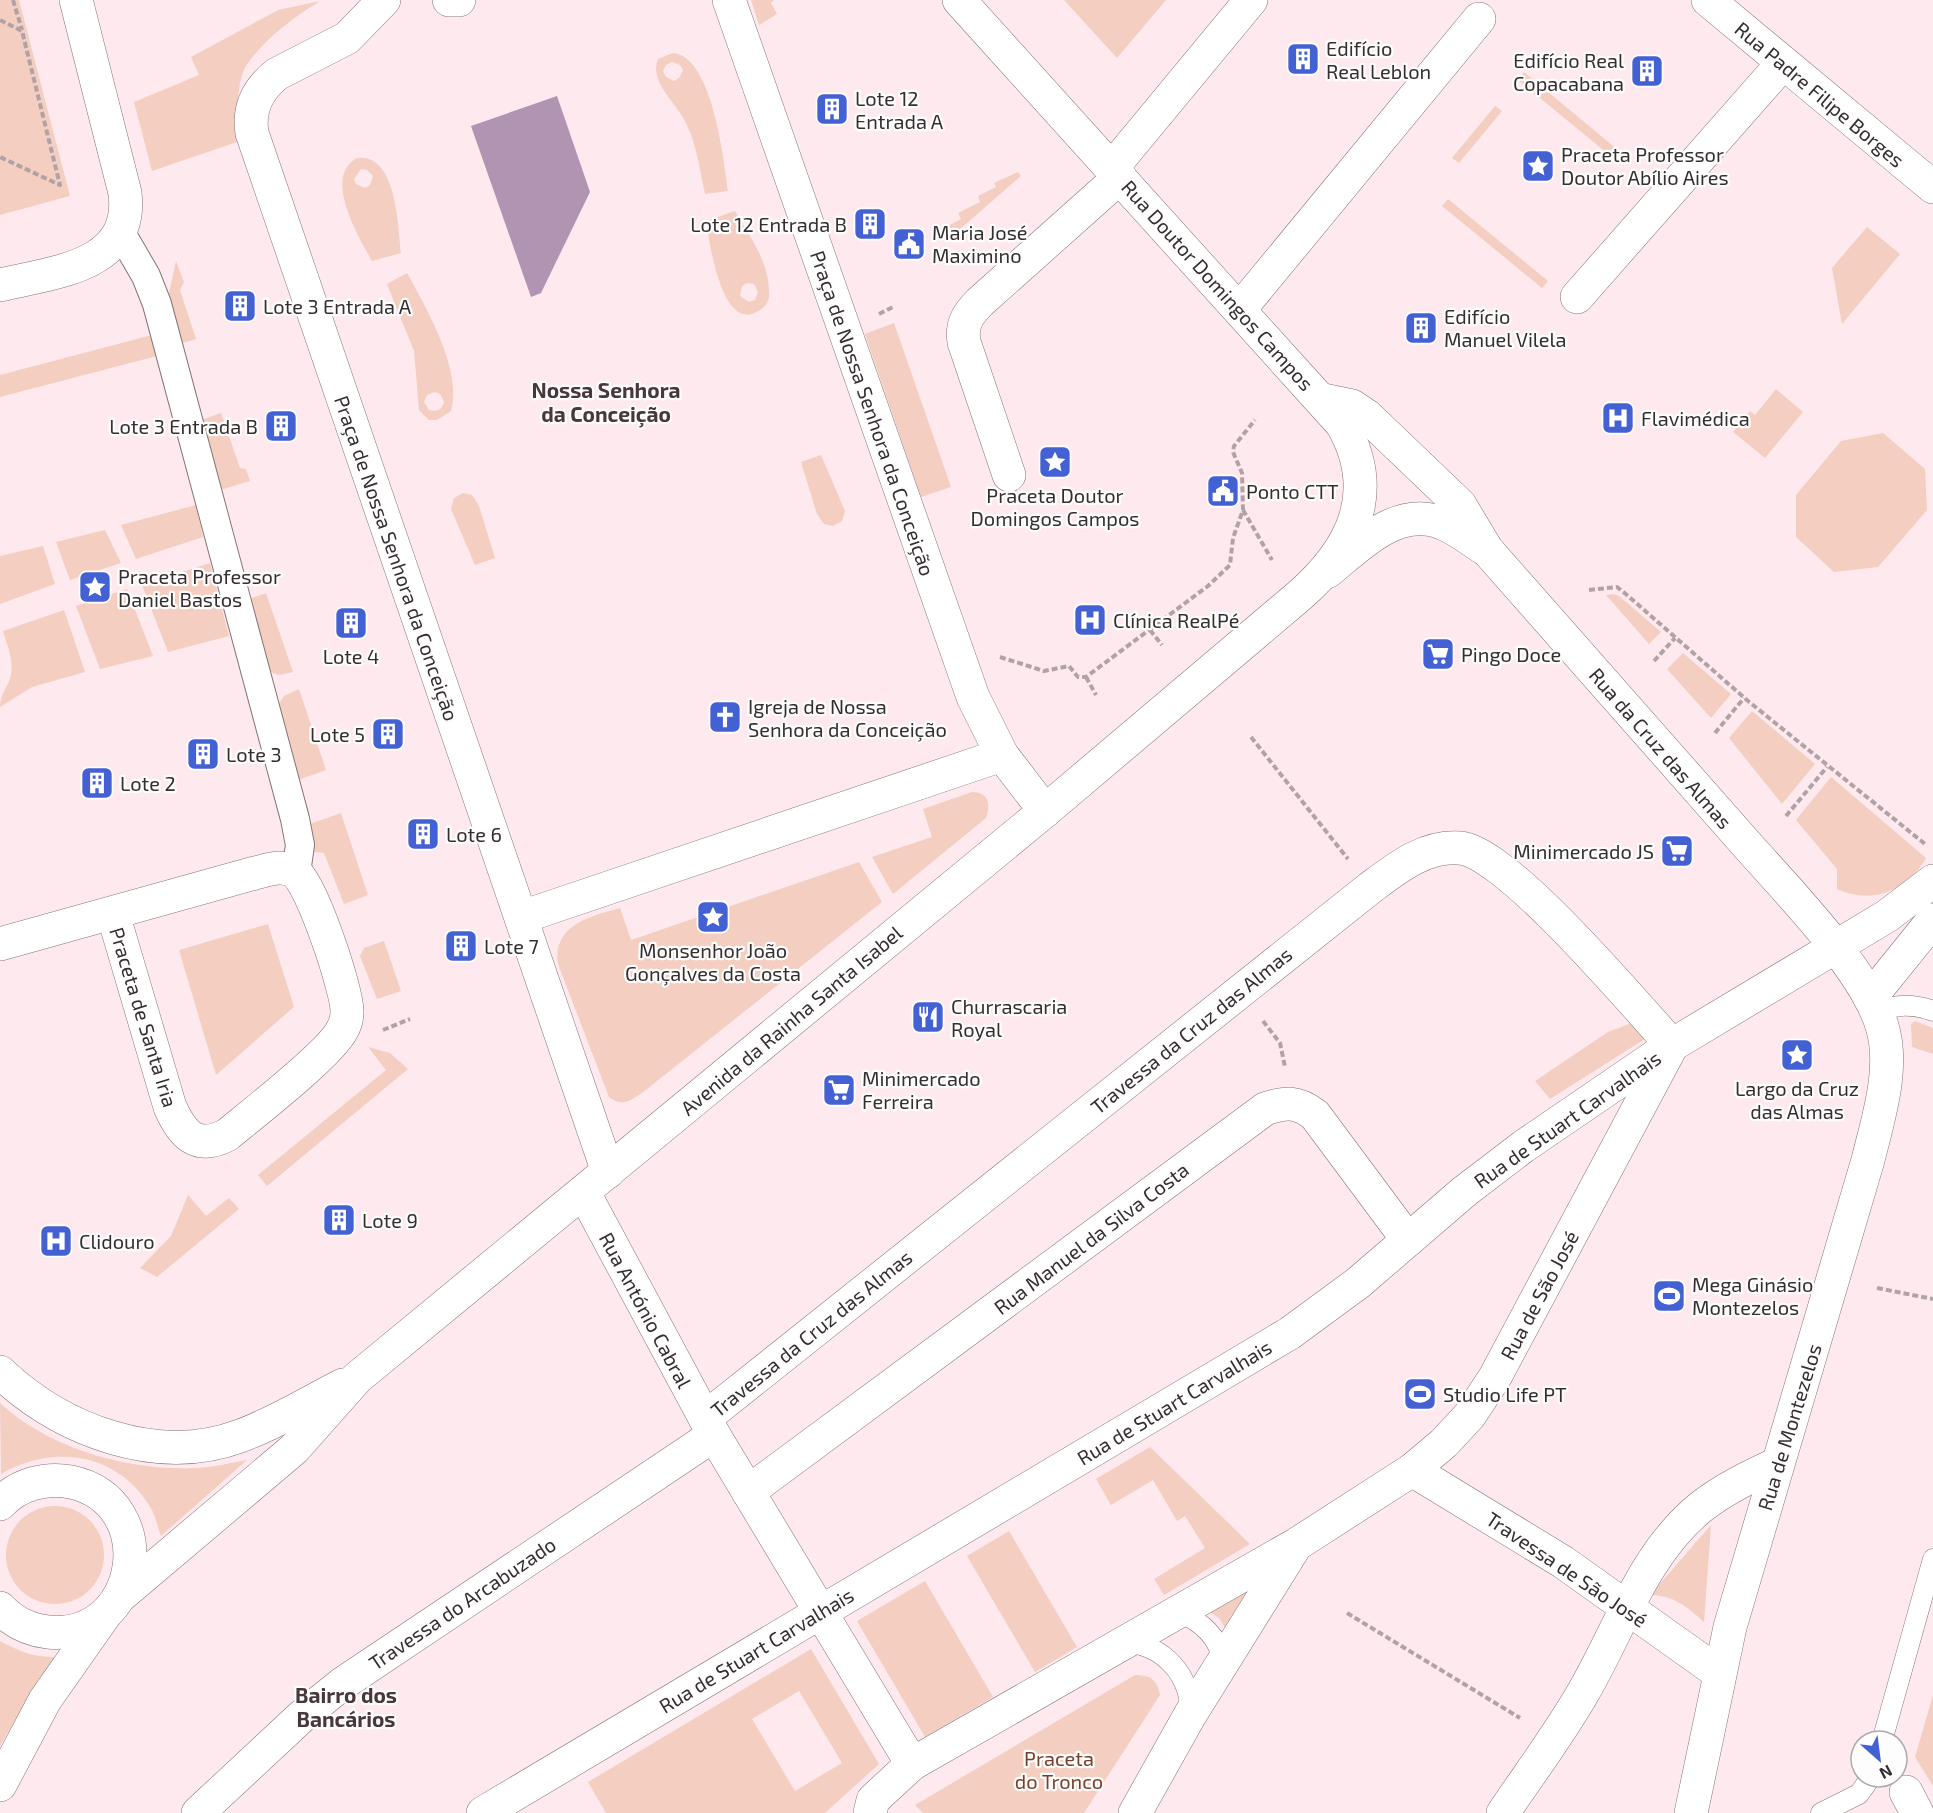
<svg xmlns="http://www.w3.org/2000/svg" width="1933" height="1813" viewBox="0 0 1933 1813" font-family="'Exo 2',sans-serif">
<style>
.green{fill:#f3cec1;fill-rule:evenodd}
.water{fill:#b194b2}
.lines{fill:none;stroke-linecap:round;stroke-linejoin:round}
.service-casing{stroke:#857377;stroke-width:21}
.pedestrian-casing{stroke:#857377;stroke-width:30}
.minor-casing{stroke:#857377;stroke-width:34}
.tertiary-casing{stroke:#857377;stroke-width:34}
.secondary-casing{stroke:#857377;stroke-width:34}
.path{stroke:#b1a2a5;stroke-width:4;stroke-dasharray:6 3;stroke-linecap:butt}
.service{stroke:#fff;stroke-width:20}
.pedestrian{stroke:#fff;stroke-width:28}
.minor{stroke:#fff;stroke-width:33}
.tertiary{stroke:#fff;stroke-width:33}
.secondary{stroke:#fff;stroke-width:33}
.labels{text-anchor:middle;dominant-baseline:central;stroke-width:4.5;stroke-linejoin:round;paint-order:stroke}
.poi-label{font-size:20px;fill:#352e2f;stroke:#fdfdfd;text-anchor:start}
.street-label{font-size:20px;fill:#352e2f;stroke:#fdfdfd}
.park-label{font-size:20px;fill:#78402b;stroke:#fdfdfd}
.neighbourhood-label{font-size:21px;font-weight:bold;fill:#48383c;stroke:#fdfdfd}
</style>
<rect width="100%" height="100%" fill="#feeaee"/>
<g class="green">
<path d="M0,0H19L70,196L0,215Z"/>
<path d="M751,0H774L771,3L777,14L759,25Z"/>
<path d="M1064,0H1166L1117,58Z"/>
<path d="M320,1C293,18 264,39 246,66C236,82 236,123 240,141L152,171L134,102L199,75L191,57L278,10Z"/>
<path d="M673,53C712,56 724,159 728,191L705,194C700,171 697,147 687,125C679,105 648,82 658,59ZM672,62L680,65L683,70L679,78L674,81L666,77L663,71L666,65Z"/>
<path d="M1524,72L1624,155L1618,162L1518,80Z"/>
<path d="M1495,106L1502,111L1459,163L1452,158Z"/>
<path d="M357,158C397,153 398,227 401,253L372,261C359,237 322,177 357,158ZM361,169L367,170L373,176L370,185L365,188L356,184L354,179Z"/>
<path d="M1018,172L1021,176L951,237L946,227L961,219L958,213L980,202L978,196L996,187L994,183Z"/>
<path d="M1448,199L1548,281L1542,288L1442,206Z"/>
<path d="M735,211C749,235 769,262 769,291C770,299 767,306 760,310C722,337 709,240 706,221ZM747,283L754,284L758,292L755,300L749,302L740,296L742,286Z"/>
<path d="M1867,227L1900,254L1842,324L1832,268Z"/>
<path d="M176,261L184,282L180,290L196,339L179,344L167,302Z"/>
<path d="M407,273C426,308 463,370 451,411L437,420H429L419,410L414,351L387,284ZM435,392L440,394L444,402C442,410 437,412 429,410L424,402L427,395Z"/>
<path d="M894,323L951,487L921,497L865,334Z"/>
<path d="M152,335L157,356L0,397V375Z"/>
<path d="M1776,389L1803,412L1765,458L1733,432L1750,411L1755,415Z"/>
<path d="M221,413L240,468L246,469L250,481L217,491L198,421Z"/>
<path d="M1883,433L1925,469L1927,510L1878,567L1834,572L1796,537V495L1841,441Z"/>
<path d="M821,455L845,511L842,521L833,526L824,524L817,514L801,462Z"/>
<path d="M463,493L472,495L479,506L495,558L475,565L451,509L454,498Z"/>
<path d="M196,505L203,537L136,559L121,525Z"/>
<path d="M105,530L121,563L70,580L56,542Z"/>
<path d="M43,546L55,584L0,604V556Z"/>
<path d="M210,563L229,636L168,652L142,585Z"/>
<path d="M127,589L153,656L100,669L76,606Z"/>
<path d="M266,593L293,672L279,675L270,672L246,600Z"/>
<path d="M1613,594L1619,596L1661,632L1649,644L1606,595Z"/>
<path d="M64,610L85,672L32,687L0,707C0,693 8,688 11,675C14,661 7,644 3,631Z"/>
<path d="M1683,653L1731,694L1711,718L1667,669Z"/>
<path d="M299,689L326,770L298,780L278,705L284,696Z"/>
<path d="M1752,711L1815,764L1782,804L1729,738Z"/>
<path d="M1831,777L1926,858C1907,891 1872,905 1837,889V869L1796,820Z"/>
<path d="M972,792C989,792 991,805 986,818L893,894L872,857L932,837L923,809Z"/>
<path d="M341,813L368,895L344,904L324,853L314,852L307,825Z"/>
<path d="M859,862L882,902L642,1093C630,1101 622,1107 609,1097L558,964C552,925 591,916 620,908L631,940Z"/>
<path d="M268,924L294,1007L216,1075L179,950Z"/>
<path d="M384,941L401,991L377,999L360,956L364,948Z"/>
<path d="M1915,1021L1933,1028V1054L1912,1047L1911,1024Z"/>
<path d="M1629,1024L1636,1025L1648,1037L1550,1099L1535,1081L1608,1032Z"/>
<path d="M368,1047L390,1053L408,1069L267,1186L258,1175L386,1070Z"/>
<path d="M188,1195L206,1216L229,1198L239,1209L157,1277L140,1268L171,1236Z"/>
<path d="M0,1403C48,1448 128,1471 193,1468C211,1468 230,1463 247,1460L161,1536C158,1528 156,1518 152,1510C120,1453 54,1443 1,1474Z"/>
<path d="M1150,1447L1250,1544L1164,1595L1154,1579L1205,1548L1185,1516L1177,1521L1153,1480L1111,1505L1096,1479Z"/>
<circle cx="55" cy="1555" r="49"/>
<path d="M1711,1525L1704,1622C1688,1607 1673,1595 1650,1595Z"/>
<path d="M1009,1531L1077,1647L1035,1672L967,1556Z"/>
<path d="M1254,1580L1230,1637L1220,1619L1209,1611Z"/>
<path d="M925,1581L993,1697L925,1737L857,1621Z"/>
<path d="M0,1641C20,1652 36,1658 59,1657L32,1691L0,1746Z"/>
<path d="M811,1649L879,1764L825,1813H606L588,1782ZM799,1691L842,1763L795,1791L752,1719Z"/>
<path d="M1135,1675C1150,1675 1157,1679 1160,1695L1084,1813H923L915,1805Z"/>
<path d="M1933,1695V1786L1915,1757Z"/>
</g>
<path class="water" d="M557,96L590,192L541,293L531,297L471,126Z"/>
<g class="lines">
<g class="service-casing">
<g id="service">
<path d="M1876,1011C1897,1005 1912,1003 1933,1011"/>
<path d="M1178,1611C1201,1622 1219,1636 1223,1662"/>
<path d="M1125,1642C1164,1645 1192,1676 1190,1715"/>
<path d="M1882,1741L1933,1559"/>
<path d="M1821,1813L1859,1794L1871,1777"/>
</g>
</g>
<g class="pedestrian-casing">
<path id="pedestrian" d="M121,233L146,276L157,304L295,819L300,845L296,873"/>
</g>
<g class="minor-casing">
<g id="minor">
<path d="M384,0L347,38L277,74C258,89 248,108 252,133L608,1172"/>
<path d="M449,0H459"/>
<path d="M729,0L973,697L1002,755L1045,811"/>
<path d="M1708,0L1933,187"/>
<path d="M1112,168L1251,0"/>
<path d="M0,285C54,272 134,267 125,193L76,0"/>
<path d="M1577,297L1783,63"/>
<path d="M1240,309L1479,19"/>
<path d="M1009,475L964,342C961,324 968,314 980,302L1120,177"/>
<path d="M522,917L1002,755"/>
<path d="M0,944L255,873C268,870 282,864 295,872C311,882 348,992 347,1012C347,1018 345,1025 342,1030C331,1053 250,1116 227,1135C196,1151 182,1134 170,1107L113,914"/>
<path d="M1870,998L1933,920"/>
<path d="M584,1193L714,1435L912,1764"/>
<path d="M705,1418L1370,888C1397,868 1425,845 1460,848C1507,852 1635,1005 1672,1045"/>
<path d="M1412,1470L1563,1562L1719,1673"/>
<path d="M748,1492L1265,1109C1286,1102 1297,1101 1315,1115L1408,1240"/>
<path d="M1906,1792L1917,1813"/>
<path d="M198,1813L301,1717L342,1684L714,1435"/>
<path d="M483,1813L1290,1333L1358,1283L1465,1191L1524,1146L1672,1045L1887,916L1933,881"/>
<path d="M870,1813L873,1800L912,1764L1297,1544L1412,1470L1444,1443L1470,1415L1495,1377L1670,1049"/>
<path d="M1135,1813L1190,1715L1294,1548"/>
<path d="M1503,1813C1530,1773 1560,1733 1584,1691C1620,1629 1643,1554 1701,1507C1724,1489 1751,1476 1777,1464"/>
</g>
</g>
<g class="tertiary-casing">
<g id="tertiary">
<path d="M1323,400L1352,406L1367,416L1460,505L1487,550C1571,646 1656,742 1741,838C1782,885 1865,968 1882,1026C1895,1068 1878,1119 1868,1160L1730,1627L1691,1813"/>
<path d="M1327,572C1356,549 1391,511 1432,520C1451,524 1469,539 1485,549"/>
</g>
</g>
<g class="secondary-casing">
<g id="secondary">
<path d="M0,1372C61,1430 157,1467 240,1436C276,1423 309,1402 343,1385"/>
<path d="M0,1504C18,1484 46,1477 71,1482C163,1502 141,1641 48,1632C30,1630 13,1622 0,1608"/>
<path d="M118,1598L294,1449L357,1378L1045,811L1299,596C1353,549 1381,492 1342,424L959,0"/>
<path d="M0,1785L45,1700L104,1616"/>
</g>
</g>
<g class="path">
<path d="M13,0L22,30"/>
<path d="M0,20L22,31L60,185L0,157"/>
<path d="M879,314L895,306"/>
<path d="M1243,510L1272,560"/>
<path d="M1589,590L1617,587L1627,595L1748,701L1925,844"/>
<path d="M1150,630L1162,645"/>
<path d="M1000,657L1044,671L1069,666L1078,677H1086L1208,586L1230,565L1233,538L1243,510L1242,473L1233,452L1234,446L1255,420"/>
<path d="M1654,661L1675,638"/>
<path d="M1086,677L1096,695"/>
<path d="M1715,733L1744,698"/>
<path d="M1251,737L1348,859"/>
<path d="M1786,816L1827,767"/>
<path d="M1263,1021L1280,1043L1285,1067"/>
<path d="M383,1030L410,1019"/>
<path d="M1877,1288L1933,1299"/>
<path d="M1347,1613L1520,1718"/>
</g>
<use href="#service" class="service"/>
<use href="#pedestrian" class="pedestrian"/>
<use href="#minor" class="minor"/>
<use href="#tertiary" class="tertiary"/>
<use href="#secondary" class="secondary"/>
</g>
<defs>
<g id="building-square" transform="scale(1.725)"><rect x="-9" y="-9" width="18" height="18" rx="4" fill="#4461d4" stroke="#fdfdfd"/><path d="M-4-6H4V6H1V3H-1V6H-4ZM-2.5-4.3h1.7v1.8h-1.7ZM.8-4.3h1.7v1.8H.8ZM-2.5-1h1.7V.8h-1.7ZM.8-1h1.7V.8H.8Z" fill="#fff"/></g>
<g id="sight-square" transform="scale(1.725)"><rect x="-9" y="-9" width="18" height="18" rx="4" fill="#4461d4" stroke="#fdfdfd"/><path d="M0-6L1.8-2.2L6-1.7L2.9 1.2L3.7 5.4L0 3.3L-3.7 5.4L-2.9 1.2L-6-1.7L-1.8-2.2Z" fill="#fff"/></g>
<g id="civic-square" transform="scale(1.725)"><rect x="-9" y="-9" width="18" height="18" rx="4" fill="#4461d4" stroke="#fdfdfd"/><path d="M-.6-6.5H3V-4.5H.6V-3L4-1V1h2V6H-6V1h2V-1L-.6-3ZM-1.2 2.5V6h2.4V2.5Z" fill="#fff"/></g>
<g id="hospital-square" transform="scale(1.725)"><rect x="-9" y="-9" width="18" height="18" rx="4" fill="#4461d4" stroke="#fdfdfd"/><path d="M-5-5h3v3.5h4V-5h3V5h-3V1.5h-4V5h-3Z" fill="#fff"/></g>
<g id="supermarket-square" transform="scale(1.725)"><rect x="-9" y="-9" width="18" height="18" rx="4" fill="#4461d4" stroke="#fdfdfd"/><path d="M-6-5.5h2.5l.6 2H6L4.5 2H-2.5L-4.4-4H-6ZM-1.5 3.2a1.3 1.3 0 1 0 .1 0ZM3 3.2a1.3 1.3 0 1 0 .1 0Z" fill="#fff"/></g>
<g id="church-square" transform="scale(1.725)"><rect x="-9" y="-9" width="18" height="18" rx="4" fill="#4461d4" stroke="#fdfdfd"/><path d="M-1.2-6h2.4v3.5h3.3v2.4h-3.3V6h-2.4V-.1h-3.3v-2.4h3.3Z" fill="#fff"/></g>
<g id="restaurant-square" transform="scale(1.725)"><rect x="-9" y="-9" width="18" height="18" rx="4" fill="#4461d4" stroke="#fdfdfd"/><path d="M-5-6h1v4h1v-4h1v4h1v-4h1v5L-1.5 .5V6h-2V.5L-5-1ZM5-6V6H3V1.5H1.5Q1.5-4 5-6Z" fill="#fff"/></g>
<g id="stadium-square" transform="scale(1.725)"><rect x="-9" y="-9" width="18" height="18" rx="4" fill="#4461d4" stroke="#fdfdfd"/><path d="M0-5a6.5 5 0 1 0 0 10a6.5 5 0 1 0 0-10ZM-3.5-1.8h7v3.6h-7Z" fill="#fff"/></g>
</defs>
<g fill-rule="evenodd">
<use href="#building-square" x="1303" y="59"/>
<use href="#building-square" x="1647" y="71"/>
<use href="#building-square" x="832" y="109"/>
<use href="#sight-square" x="1538" y="166"/>
<use href="#building-square" x="870" y="224"/>
<use href="#civic-square" x="909" y="244"/>
<use href="#building-square" x="240" y="306"/>
<use href="#building-square" x="1421" y="328"/>
<use href="#hospital-square" x="1618" y="418"/>
<use href="#building-square" x="281" y="426"/>
<use href="#sight-square" x="1055" y="462"/>
<use href="#civic-square" x="1223" y="491"/>
<use href="#sight-square" x="95" y="587"/>
<use href="#hospital-square" x="1090" y="620"/>
<use href="#building-square" x="351" y="623"/>
<use href="#supermarket-square" x="1438" y="654"/>
<use href="#church-square" x="725" y="717"/>
<use href="#building-square" x="388" y="734"/>
<use href="#building-square" x="203" y="754"/>
<use href="#building-square" x="97" y="783"/>
<use href="#building-square" x="423" y="834"/>
<use href="#supermarket-square" x="1677" y="851"/>
<use href="#sight-square" x="713" y="917"/>
<use href="#building-square" x="461" y="946"/>
<use href="#restaurant-square" x="928" y="1017"/>
<use href="#sight-square" x="1797" y="1055"/>
<use href="#supermarket-square" x="839" y="1090"/>
<use href="#building-square" x="339" y="1220"/>
<use href="#hospital-square" x="56" y="1241"/>
<use href="#stadium-square" x="1669" y="1296"/>
<use href="#stadium-square" x="1420" y="1394"/>
</g>
<g class="labels">
<g class="poi-label">
<text x="1326" y="48">Edifício<tspan x="1326" dy="23">Real Leblon</tspan></text>
<text x="1624" y="60" text-anchor="end">Edifício Real<tspan x="1624" dy="23">Copacabana</tspan></text>
<text x="855" y="98">Lote 12<tspan x="855" dy="23">Entrada A</tspan></text>
<text x="1561" y="154">Praceta Professor<tspan x="1561" dy="23">Doutor Abílio Aires</tspan></text>
<text x="847" y="224" text-anchor="end">Lote 12 Entrada B</text>
<text x="932" y="232">Maria José<tspan x="932" dy="23">Maximino</tspan></text>
<text x="263" y="306">Lote 3 Entrada A</text>
<text x="1444" y="316">Edifício<tspan x="1444" dy="23">Manuel Vilela</tspan></text>
<text x="1641" y="418">Flavimédica</text>
<text x="258" y="426" text-anchor="end">Lote 3 Entrada B</text>
<text x="1246" y="491">Ponto CTT</text>
<text x="1055" y="495" text-anchor="middle">Praceta Doutor<tspan x="1055" dy="23">Domingos Campos</tspan></text>
<text x="118" y="576">Praceta Professor<tspan x="118" dy="23">Daniel Bastos</tspan></text>
<text x="1113" y="620">Clínica RealPé</text>
<text x="1461" y="654">Pingo Doce</text>
<text x="351" y="656" text-anchor="middle">Lote 4</text>
<text x="748" y="706">Igreja de Nossa<tspan x="748" dy="23">Senhora da Conceição</tspan></text>
<text x="365" y="734" text-anchor="end">Lote 5</text>
<text x="226" y="754">Lote 3</text>
<text x="120" y="783">Lote 2</text>
<text x="446" y="834">Lote 6</text>
<text x="1654" y="851" text-anchor="end">Minimercado JS</text>
<text x="484" y="946">Lote 7</text>
<text x="713" y="950" text-anchor="middle">Monsenhor João<tspan x="713" dy="23">Gonçalves da Costa</tspan></text>
<text x="951" y="1006">Churrascaria<tspan x="951" dy="23">Royal</tspan></text>
<text x="862" y="1078">Minimercado<tspan x="862" dy="23">Ferreira</tspan></text>
<text x="1797" y="1088" text-anchor="middle">Largo da Cruz<tspan x="1797" dy="23">das Almas</tspan></text>
<text x="362" y="1220">Lote 9</text>
<text x="79" y="1241">Clidouro</text>
<text x="1692" y="1284">Mega Ginásio<tspan x="1692" dy="23">Montezelos</tspan></text>
<text x="1443" y="1394">Studio Life PT</text>
</g>
<g class="street-label">
<text transform="translate(1820 94) rotate(40)">Rua Padre Filipe Borges</text>
<text transform="translate(1218 285) rotate(48)">Rua Doutor Domingos Campos</text>
<text transform="translate(873 413) rotate(71)">Praça de Nossa Senhora da Conceição</text>
<text transform="translate(397 558) rotate(71)">Praça de Nossa Senhora da Conceição</text>
<text transform="translate(1661 748) rotate(49)">Rua da Cruz das Almas</text>
<text transform="translate(144 1017) rotate(73)">Praceta de Santa Iria</text>
<text transform="translate(791 1020) rotate(-40)">Avenida da Rainha Santa Isabel</text>
<text transform="translate(1191 1030) rotate(-39)">Travessa da Cruz das Almas</text>
<text transform="translate(1567 1119) rotate(-35)">Rua de Stuart Carvalhais</text>
<text transform="translate(1091 1238) rotate(-37)">Rua Manuel da Silva Costa</text>
<text transform="translate(1539 1295) rotate(-62)">Rua de São José</text>
<text transform="translate(646 1310) rotate(62)">Rua António Cabral</text>
<text transform="translate(811 1333) rotate(-39)">Travessa da Cruz das Almas</text>
<text transform="translate(1174 1402) rotate(-31)">Rua de Stuart Carvalhais</text>
<text transform="translate(1789 1427) rotate(-73)">Rua de Montezelos</text>
<text transform="translate(1567 1569) rotate(34)">Travessa de São José</text>
<text transform="translate(462 1603) rotate(-34)">Travessa do Arcabuzado</text>
<text transform="translate(756 1650) rotate(-31)">Rua de Stuart Carvalhais</text>
</g>
<g class="park-label">
<text x="1059" y="1758">Praceta<tspan x="1059" dy="23">do Tronco</tspan></text>
</g>
<g class="neighbourhood-label">
<text x="606" y="389">Nossa Senhora<tspan x="606" dy="24">da Conceição</tspan></text>
<text x="346" y="1694">Bairro dos<tspan x="346" dy="24">Bancários</tspan></text>
</g>
</g>
<g transform="translate(1879 1759) rotate(152)"><circle r="28" fill="#fdfdfd" stroke="#adaaab" stroke-width="1.5"/>
<path d="M0-4.5L10 22L0 15L-10 22Z" fill="#4461d4"/>
<text y="-9" font-size="16" font-weight="bold" text-anchor="middle" fill="#352e2f">N</text>
</g>
</svg>
